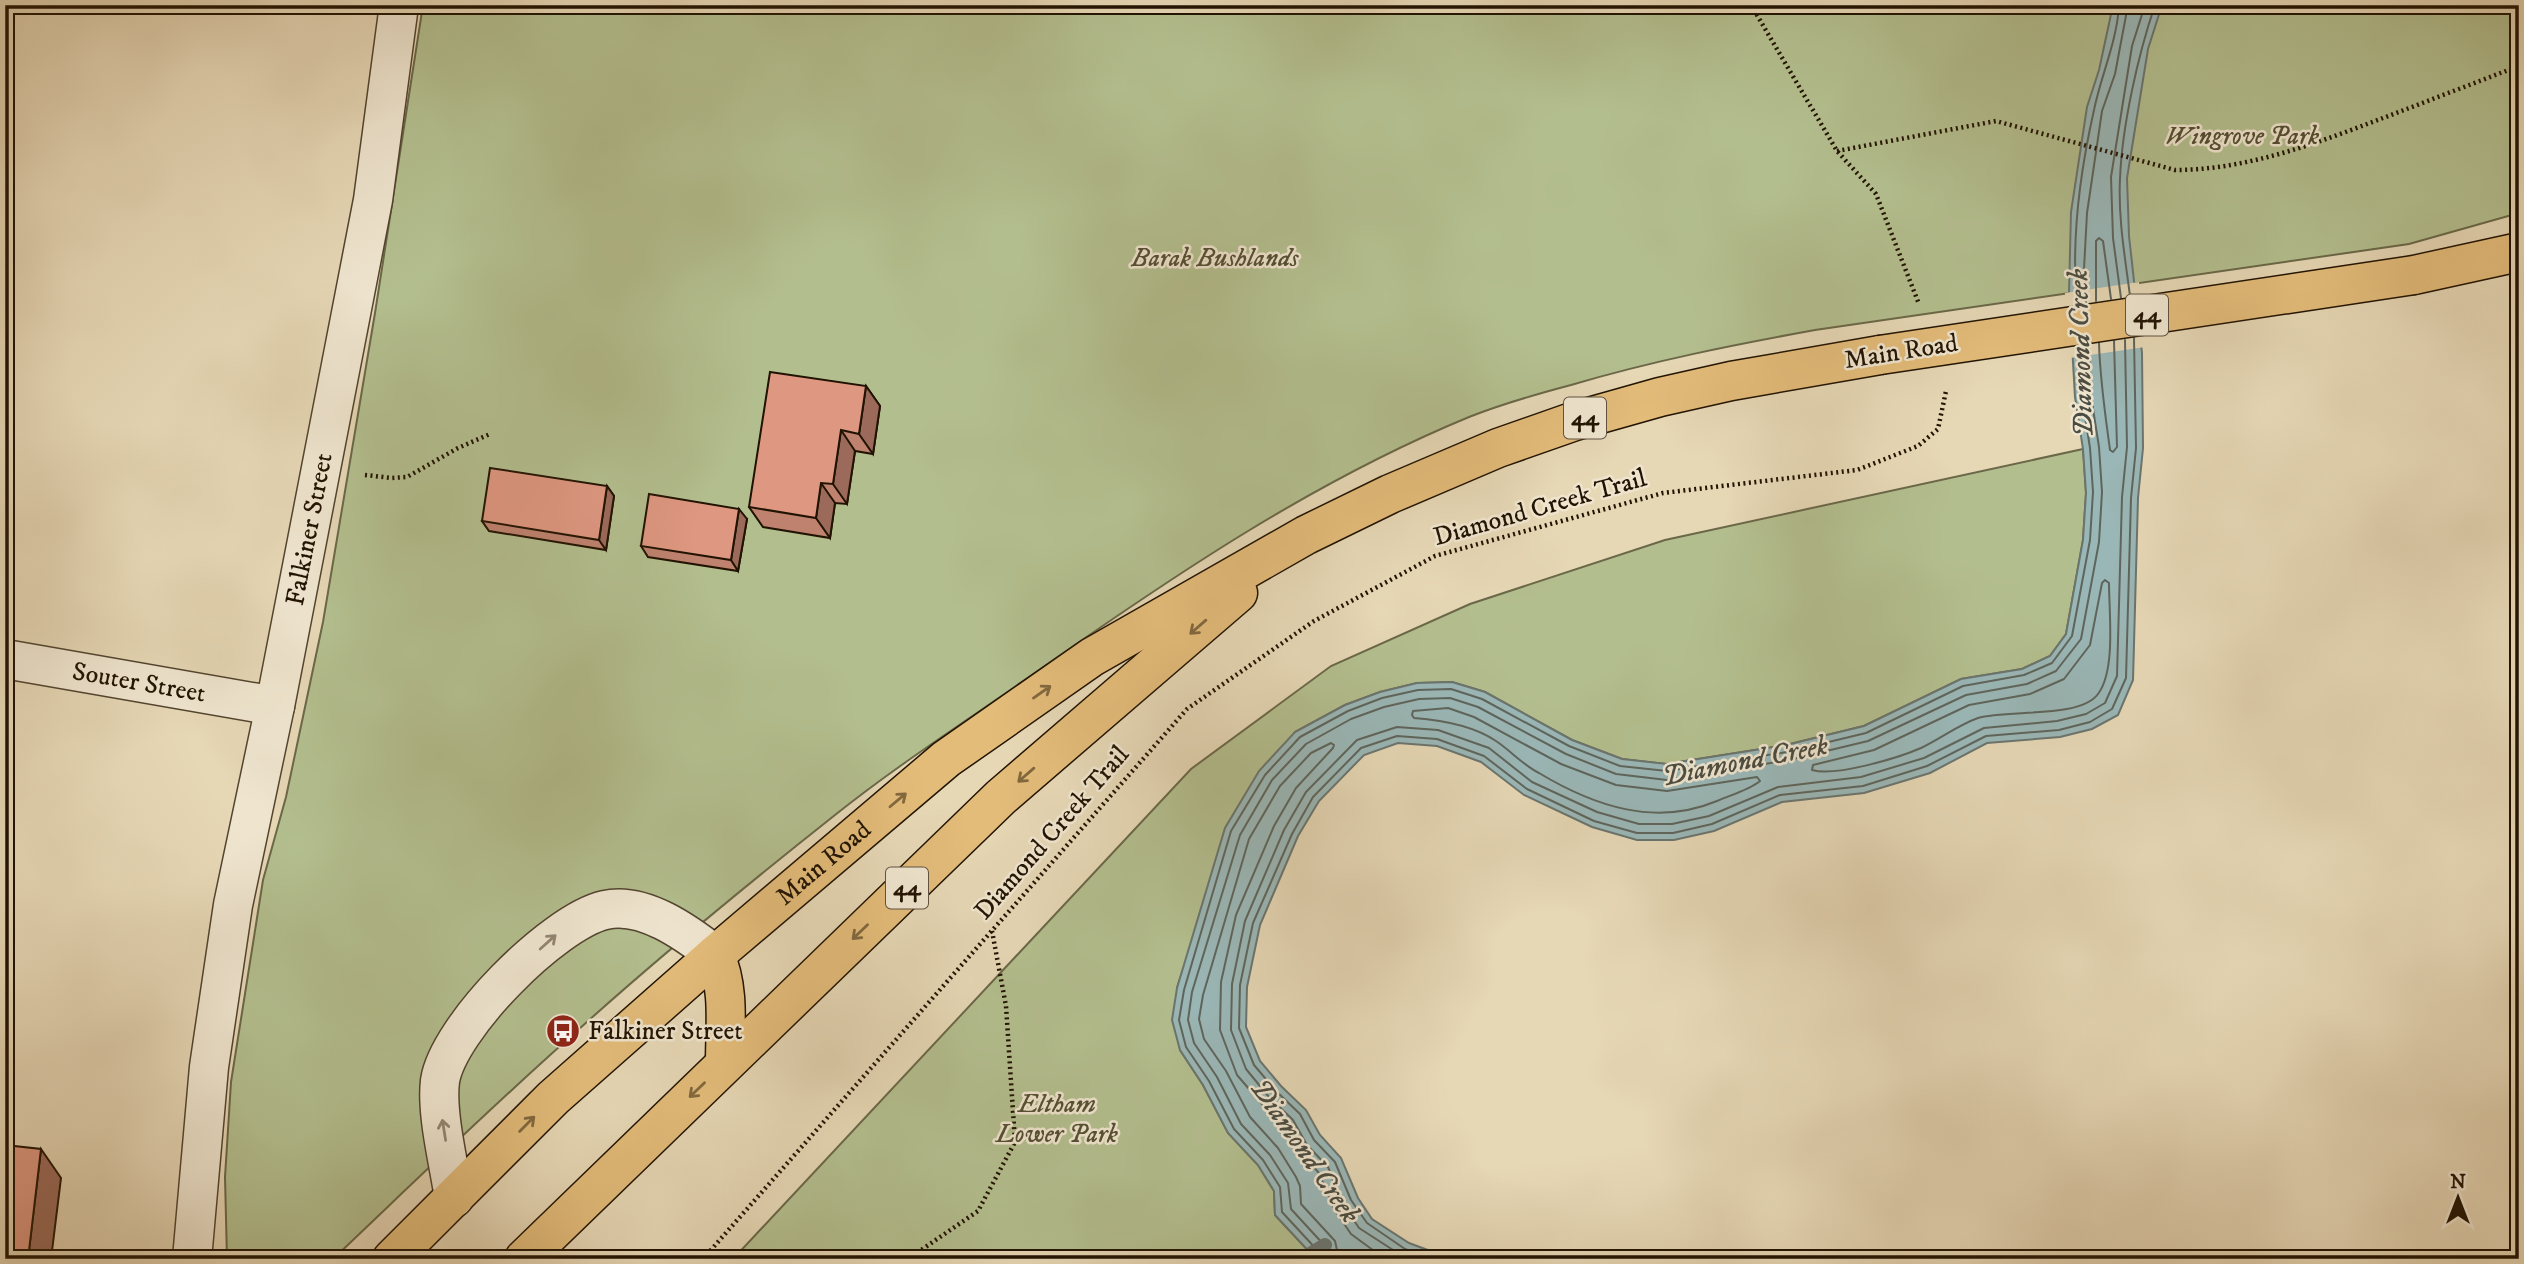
<svg xmlns="http://www.w3.org/2000/svg" width="2524" height="1264" viewBox="0 0 2524 1264" font-family="'IM FELL DW Pica',serif">
<style>
.green{fill:#b3be8e;stroke:#6a6848;stroke-width:2}
.water{fill:#9ab7b7;stroke:#6a756f;stroke-width:2}
.pier{fill:#e6d7b5}
.lines{fill:none;stroke-linecap:round;stroke-linejoin:round}
.shore{stroke:#5e655c;stroke-width:2}
.stream{stroke:#6a756f;stroke-width:14}
.minor-casing{stroke:#52442f;stroke-width:41}
.major-casing{stroke:#211302;stroke-width:41}
.path{stroke:#211302;stroke-width:4.5;stroke-dasharray:2 3.5;stroke-linecap:butt}
.minor{stroke:#efe5cf;stroke-width:38}
.major{stroke:#e3bc7a;stroke-width:38}
.major-bridge-casing{stroke:#211302;stroke-width:41;stroke-linecap:butt}
.major-bridge{stroke:#e3bc7a;stroke-width:38}
.wall{fill:#bf826f;stroke:#211302;stroke-width:2}
.shaded-wall{fill:#9b6a5a;stroke:#211302;stroke-width:2}
.building{fill:#de9781;stroke:#211302;stroke-width:2}
.oneway{stroke:#82683e}
.oneway2{stroke:#928673}
.labels{text-anchor:middle;dominant-baseline:central;stroke-width:5;stroke-linejoin:round;paint-order:stroke}
.shield{fill:#efe5cf;stroke:#5f5240;stroke-width:2}
.shield-label{font-size:24px;font-weight:bold;fill:#211302}
.park-label{font-size:26px;font-style:italic;fill:#544f33;stroke:#efe5cf}
.street-label{font-size:26px;fill:#211302;stroke:#efe5cf}
.poi-label{font-size:26px;fill:#211302;stroke:#efe5cf;text-anchor:start}
.water-label{font-size:28px;font-style:italic;fill:#4b4c41;stroke:#efe5cf}
</style>
<rect width="100%" height="100%" fill="#e6d7b5"/>
<filter id="stains"><feTurbulence type="fractalNoise" baseFrequency=".00286" numOctaves="4"/><feColorMatrix values="0 0 0 0 .2 0 0 0 0 .09 0 0 0 0 .02 0 0 0 .5 -.17"/></filter>
<radialGradient id="worn" r=".72"><stop offset=".6" stop-color="#630" stop-opacity="0"/><stop offset="1" stop-color="#630" stop-opacity=".3"/></radialGradient>
<g class="green">
<path d="M423,5H2519V213L2409,244L1815,330C1733,345 1652,361 1571,385C1537,394 1502,404 1469,417C1314,481 1176,574 1039,670C971,718 900,763 835,815C744,887 654,961 568,1039C488,1110 411,1185 333,1259H227L225,1177L231,1082L257,918L263,880L286,797L323,622L375,313Z"/>
<path d="M2083,449L2086,493L2083,540L2066,634L2050,656L2022,669L1961,679L1864,726L1786,745L1666,764L1622,759L1572,740L1485,692L1452,682L1417,683L1380,692L1345,705L1295,732L1190,949L1177,988L1180,1050L1203,1085L1228,1133L1258,1165L1274,1191L1275,1215L1316,1259H733L1191,769L1331,666L1470,604L1665,540Z"/>
</g>
<path class="water" d="M2113,5H2162L2148,49L2127,178L2129,236L2142,353L2143,448L2138,498L2133,680L2118,715L2092,729L2060,737L1987,743L1930,773L1864,793L1782,802L1714,831L1674,840H1637L1592,827L1524,795L1481,762L1437,746L1398,743L1364,755L1319,801L1298,836L1260,925L1247,987L1246,1027L1260,1061L1281,1086L1306,1110L1320,1135L1341,1158L1358,1198L1372,1219L1409,1243L1452,1259H1316L1275,1215L1274,1191L1258,1165L1228,1133L1203,1085L1180,1050L1172,1020L1177,988L1225,828L1259,771L1295,732L1345,705L1380,692L1417,683L1452,682L1485,692L1572,740L1622,759L1667,764L1786,745L1864,726L1961,679L2022,669L2050,656L2066,634L2083,540L2086,493L2083,449L2075,397L2069,293L2071,212L2087,107L2099,70Z"/>
<path class="pier" d="M2139,282L2145,347L2070,358L2065,293Z"/>
<g class="lines">
<g class="shore">
<path d="M2130,296C2125,257 2118,218 2120,179C2122,126 2138,55 2155,5"/>
<path d="M2121,298L2113,238L2111,177L2132,46L2145,5"/>
<path d="M2096,301V241L2099,238L2103,241L2111,299"/>
<path d="M2086,303L2084,269L2087,213L2102,111L2115,74L2128,5"/>
<path d="M2077,304C2071,241 2080,172 2094,110C2101,75 2117,42 2119,5"/>
<path d="M2099,343C2100,380 2105,413 2110,450L2113,452L2117,447L2114,341"/>
<path d="M2105,580L2109,583C2109,613 2116,670 2098,694C2080,719 2006,709 1978,718C1958,725 1940,739 1921,748C1898,758 1835,777 1812,770L1813,765L1874,750L1969,705L2030,694L2064,679L2090,645L2102,583Z"/>
<path d="M1448,708L1474,717L1561,764L1616,785L1667,791L1757,777L1760,781C1749,790 1731,795 1717,801C1655,827 1594,806 1539,773C1523,765 1511,751 1496,741C1474,726 1440,720 1414,718L1412,715L1413,711Z"/>
<path d="M1320,1259L1318,1251L1282,1212L1280,1187L1263,1160L1234,1129L1209,1081L1186,1047L1179,1020L1184,990L1231,831L1265,775L1300,737L1348,711L1382,698L1418,690L1451,689L1482,699L1569,746L1620,766L1667,771L1787,752L1866,733L1963,686L2024,675L2052,663L2072,636L2090,540L2093,492L2090,448L2082,397L2080,346"/>
<path d="M1329,1259L1325,1246L1291,1209L1288,1183L1270,1155L1241,1124L1217,1077L1194,1043L1188,1020L1192,992L1240,835L1272,780L1306,744L1351,719L1384,707L1419,699L1450,698L1478,707L1566,754L1616,774L1667,780L1789,760L1868,741L1966,695L2027,684L2056,671L2081,639L2099,542L2102,492L2099,447L2091,396L2089,345"/>
<path d="M1339,1259L1335,1241L1301,1204L1300,1186L1296,1177L1278,1148L1250,1117L1226,1071L1204,1039L1199,1019L1203,995L1249,839L1280,786L1311,753L1331,743L1334,745L1333,748L1296,788L1274,826L1236,915L1221,982L1220,1030L1237,1075L1262,1104L1285,1126L1299,1151L1319,1173L1334,1209L1351,1234L1385,1259"/>
<path d="M1407,1259L1359,1228L1343,1204L1328,1167L1307,1145L1293,1120L1269,1097L1246,1069L1231,1030L1232,984L1245,921L1284,830L1306,792L1357,740L1397,727L1438,730L1489,748L1532,782L1597,812L1639,824H1672L1709,816L1778,787L1861,777L1924,758L1984,728L2057,721L2086,714L2105,703L2117,676L2122,497L2127,447L2125,340"/>
<path d="M1432,1259L1405,1249L1367,1223L1351,1200L1335,1162L1314,1140L1300,1114L1276,1091L1254,1065L1239,1028L1240,985L1253,923L1292,834L1313,797L1361,748L1397,736L1437,739L1484,756L1527,789L1594,821L1637,833H1673L1712,824L1780,795L1863,786L1927,766L1986,736L2059,730L2090,722L2112,709L2126,678L2131,498L2136,448L2134,338"/>
</g>
<path class="stream" d="M1302,1259L1325,1245"/>
<g class="minor-casing">
<g id="minor">
<path id="s1" d="M5,659L275,706"/>
<path d="M454,1198C449,1164 436,1114 440,1081C448,1028 553,922 605,910C643,901 687,933 715,955"/>
<path id="s2" d="M192,1259L209,1067L233,905L275,706L373,200L399,5"/>
</g>
</g>
<g class="major-casing">
<g id="major">
<path d="M2414,275L2519,252"/>
<path d="M715,955C730,988 725,1027 725,1063"/>
<path id="s3" d="M392,1259L553,1098L715,955L946,759L1092,657L1306,535L1390,494L1498,448L1575,421L1660,397L1731,381L1880,355"/>
<path d="M524,1259L1001,797L1238,593"/>
</g>
</g>
<g class="path">
<path d="M1751,5L1837,151L1876,194L1919,304"/>
<path d="M1837,151L1996,121L2175,170C2247,170 2317,143 2383,118C2428,101 2474,83 2519,66"/>
<path d="M365,475L392,478L407,477L458,448L490,434"/>
<path d="M703,1259L1187,709L1314,621L1435,556L1663,493L1857,470L1918,446L1938,429L1946,391"/>
<path d="M908,1259L978,1211L1015,1142L1006,1006L992,931"/>
</g>
<use href="#minor" class="minor"/>
<use href="#major" class="major"/>
<g class="major-bridge-casing">
<path id="major-bridge" d="M1880,355L2414,275"/>
</g>
<use href="#major-bridge" class="major-bridge"/>
</g>
<g class="wall">
<path d="M866,386L880,406L873,454L855,451L847,504L835,503L830,538L763,527L749,507Z"/>
<path d="M607,486L614,496L606,550L489,531L482,521Z"/>
<path d="M747,519L738,571L648,557L641,546Z"/>
</g>
<g class="shaded-wall">
<path d="M866,386L880,406L873,454L859,434Z"/>
<path d="M841,430L855,451L847,504L833,484Z"/>
<path d="M821,483L835,503L830,538L816,518Z"/>
<path d="M607,486L614,496L606,550L599,540Z"/>
<path d="M739,509L747,519L738,571L731,560Z"/>
<path d="M41,1149L61,1178L51,1259H28Z"/>
</g>
<g class="building">
<path d="M770,372L866,386L859,434L841,430L833,484L821,483L816,518L749,507Z"/>
<path d="M490,468L607,486L599,540L482,521Z"/>
<path d="M649,494L739,509L731,560L641,546Z"/>
<path d="M5,1145L41,1149L28,1259H5Z"/>
</g>
<defs><path id="oneway-shaft" d="M-6 0H5M1.5-3L5.5 0L1.5 3" fill="none" stroke-width="1.6" stroke-linecap="round" stroke-linejoin="round" transform="scale(1.75)"/></defs>
<g class="oneway">
<use href="#oneway-shaft" transform="translate(1198 627) rotate(139)"/>
<use href="#oneway-shaft" transform="translate(1042 692) rotate(-35)"/>
<use href="#oneway-shaft" transform="translate(1026 775) rotate(139)"/>
<use href="#oneway-shaft" transform="translate(898 800) rotate(-40)"/>
<use href="#oneway-shaft" transform="translate(860 932) rotate(136)"/>
<use href="#oneway-shaft" transform="translate(697 1090) rotate(136)"/>
<use href="#oneway-shaft" transform="translate(527 1124) rotate(-45)"/>
</g>
<g class="oneway2">
<use href="#oneway-shaft" transform="translate(548 942) rotate(-42)"/>
<use href="#oneway-shaft" transform="translate(444 1130) rotate(-99)"/>
</g>
<defs>
<g id="bus-disc" transform="scale(1.75)"><circle r="9.5" fill="#8f2418" stroke="#efe5cf"/><path d="M-5-6H5V4H4V6H2V4H-2V6H-4V4H-5ZM-3.5-4V0h7V-4ZM-3.5 1.2v1.5H-2V1.2ZM2 1.2v1.5H3.5V1.2Z" fill="#fff"/></g>
</defs>
<g fill-rule="evenodd">
<use href="#bus-disc" x="563" y="1031"/>
</g>
<g class="labels">
<g class="shield">
<rect x="2126" y="294.5" width="42" height="41" rx="5"/>
<rect x="1564" y="397.5" width="42" height="41" rx="5"/>
<rect x="886" y="867.5" width="42" height="41" rx="5"/>
</g>
<g class="shield-label">
<text x="2147" y="315">44</text>
<text x="1585" y="418">44</text>
<text x="907" y="888">44</text>
</g>
<g class="park-label">
<text x="2242" y="136">Wingrove Park</text>
<text x="1215" y="258">Barak Bushlands</text>
<text x="1057" y="1104">Eltham<tspan x="1057" dy="30">Lower Park</tspan></text>
</g>
<g class="street-label">
<text transform="translate(1901 352) rotate(-9)">Main Road</text>
<text transform="translate(1540 508) rotate(-16)">Diamond Creek Trail</text>
<text stroke="none"><textPath href="#s2" startOffset="740">Falkiner Street</textPath></text>
<text stroke="none"><textPath href="#s1" startOffset="136">Souter Street</textPath></text>
<text transform="translate(1052 833) rotate(-49)">Diamond Creek Trail</text>
<text stroke="none"><textPath href="#s3" startOffset="586">Main Road</textPath></text>
</g>
<g class="poi-label">
<text x="588" y="1031">Falkiner Street</text>
</g>
<g class="water-label">
<text transform="translate(2081 353) rotate(-92)">Diamond Creek</text>
<text transform="translate(1745 761) rotate(-11)">Diamond Creek</text>
<text transform="translate(1305 1151) rotate(55)">Diamond Creek</text>
</g>
</g>
<rect width="2524" height="1264" fill="none" stroke="#e6d7b5" stroke-width="28"/>
<rect x="7" y="7" width="2510" height="1250" fill="none" stroke="#211302" stroke-width="3.5"/>
<rect x="14" y="14" width="2496" height="1236" fill="none" stroke="#211302" stroke-width="2"/>
<g transform="translate(2458 1198)" stroke="#efe5cf" stroke-width="5" paint-order="stroke">
<path d="M0-5L12 26L0 18L-12 26Z" fill="#211302"/>
<text y="-10" font-size="19" font-weight="bold" text-anchor="middle" fill="#211302">N</text>
</g>
<rect width="100%" height="100%" filter="url(#stains)"/>
<rect width="100%" height="100%" fill="url(#worn)"/>
</svg>
